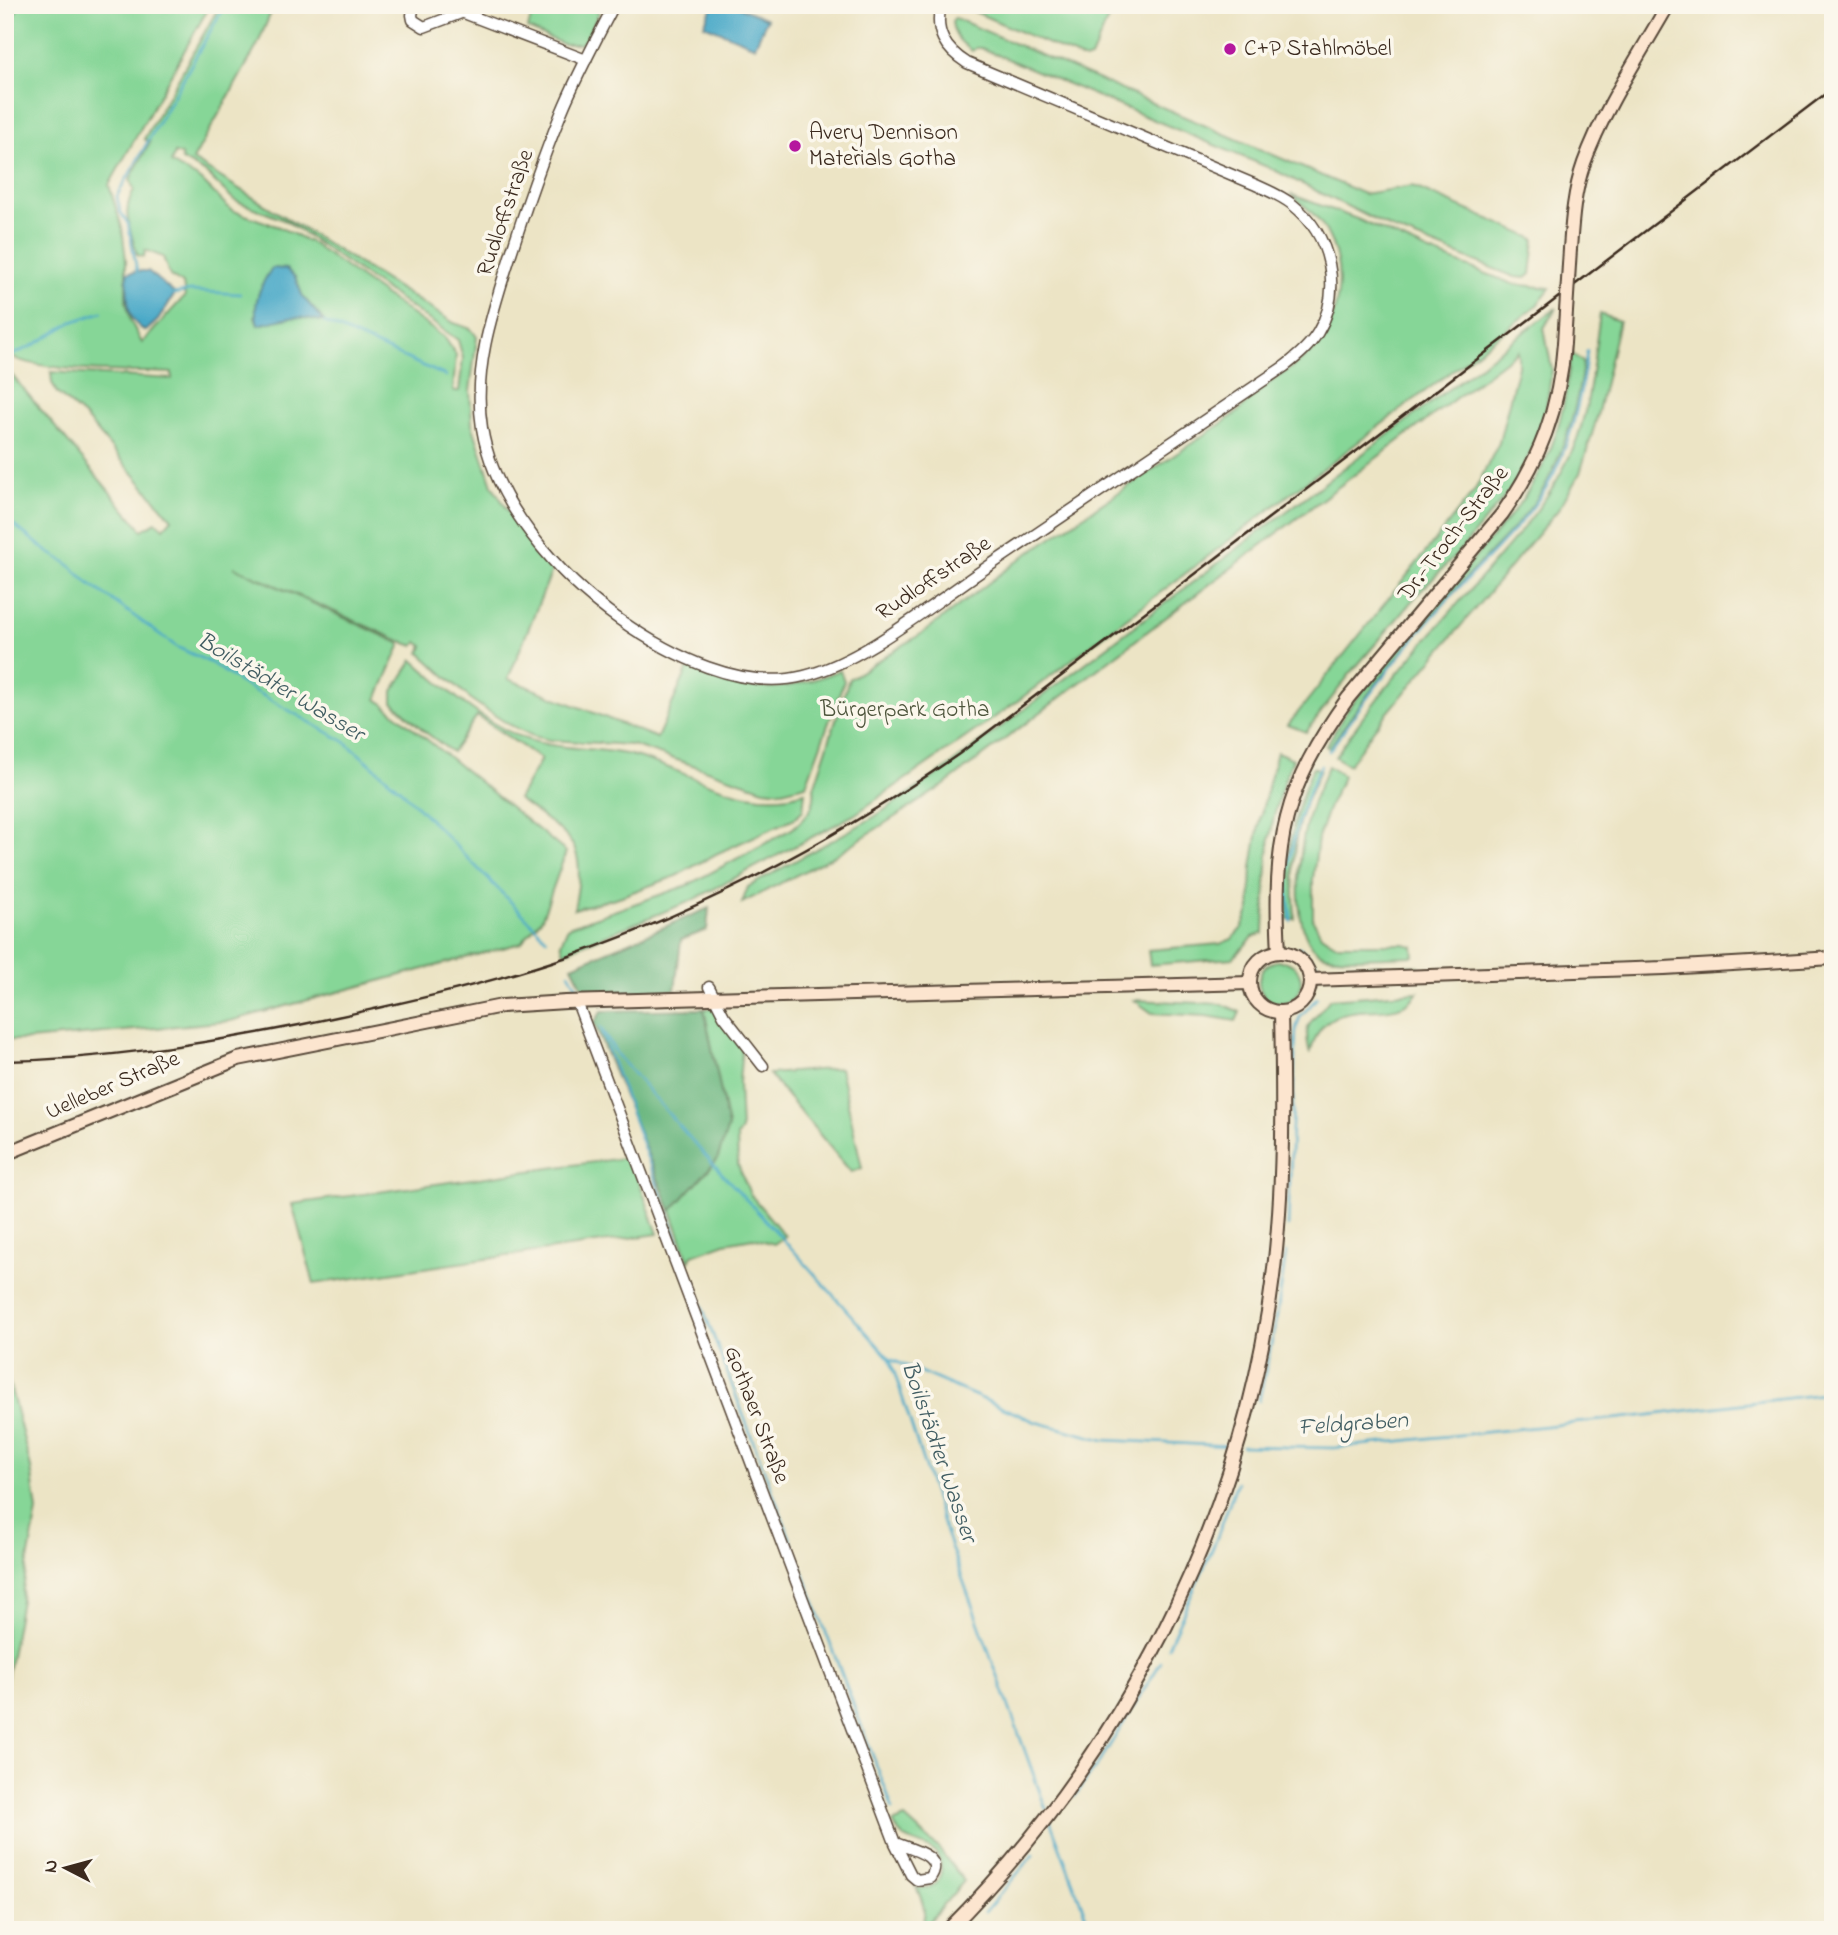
<svg xmlns="http://www.w3.org/2000/svg" width="1838" height="1935" viewBox="0 0 1838 1935" font-family="'Indie Flower',sans-serif">
<style>
.green{fill:#86d697;stroke:#60805a;stroke-width:2;fill-rule:evenodd}
.forest{fill:#6cb780;stroke:#54704f;stroke-width:2}
.water{fill:#49a9c8;stroke:#426a73;stroke-width:2}
.lines{fill:none;stroke-linecap:round;stroke-linejoin:round}
.stream{stroke:#49a9c8;stroke-width:2.5}
.street-casing{stroke:#564637;stroke-width:13}
.secondary-casing{stroke:#564637;stroke-width:16}
.street{stroke:#fff;stroke-width:10}
.secondary{stroke:#fce5cf;stroke-width:12}
.rail{stroke:#3b2a1e;stroke-width:2.5}
.secondary-bridge-casing{stroke:#564637;stroke-width:16;stroke-linecap:butt}
.secondary-bridge{stroke:#fce5cf;stroke-width:12}
.poi-dot{fill:#b5179e;stroke:#fbf7ec;stroke-width:2.5}
.labels{text-anchor:middle;dominant-baseline:central;stroke-width:7;stroke-linejoin:round;paint-order:stroke}
.poi-label{font-size:23px;fill:#3b2a1e;stroke:#fbf7ec;text-anchor:start}
.street-label{font-size:23px;fill:#3b2a1e;stroke:#fbf7ec}
.park-label{font-size:23px;fill:#4e553c;stroke:#fbf7ec}
.water-label{font-size:24px;font-style:italic;fill:#415d62;stroke:#fbf7ec}
</style>
<rect width="100%" height="100%" fill="#fbf7ec"/>
<filter id="ink" filterUnits="userSpaceOnUse"><feTurbulence type="fractalNoise" baseFrequency=".0143" numOctaves="2"/><feDisplacementMap in="SourceGraphic" scale="14" xChannelSelector="R" yChannelSelector="G"/><feConvolveMatrix kernelMatrix="1 2 1 2 8 2 1 2 1" color-interpolation-filters="sRGB"/></filter>
<filter id="wash" filterUnits="userSpaceOnUse"><feTurbulence type="fractalNoise" baseFrequency=".00686" numOctaves="4" result="noise"/><feDisplacementMap in="SourceGraphic" scale="28" xChannelSelector="R" yChannelSelector="G"/><feGaussianBlur stdDeviation="1.57" result="paint"/><feColorMatrix in="noise" values="0 0 0 0 0 0 0 0 0 0 0 0 0 0 0 0 0 1.4 0 .05"/><feComposite in="paint" operator="in"/></filter>
<g filter="url(#wash)">
<rect width="100%" height="100%" fill="#ece4c5"/>
<g class="green">
<path d="M20,5H210L109,185L122,228L126,260V301L131,322L142,343L185,296L183,284L170,276L163,257L145,250L144,257L137,255C132,231 120,213 134,190L130,179L150,142L144,139L220,5H274L257,46L193,160L454,323L471,329L477,337L470,391L472,424L492,485L519,528L553,568L508,679L657,738L689,666C713,674 741,688 767,688C793,688 817,679 840,670L844,681L806,785L782,791L764,789L632,745L549,740L533,736L508,724L473,701L420,653L423,646L418,642L414,646L400,641L234,567L401,644L377,699L566,852L542,918L521,943L230,1021L29,1040H5V367L142,530L156,522L164,528L172,519L84,416L57,393L52,383L51,372L172,379V373C132,371 36,373 5,354V24L8,25ZM175,153L181,155L182,160L206,173L234,200L286,221L458,340L463,358L459,391H453L456,355L445,338L310,242L279,227L231,210L201,180L171,163ZM295,277L303,297L324,321L299,316L283,318L258,325L255,316Z"/>
<path d="M534,5H593L599,13L586,39L580,44H563L528,29Z"/>
<path d="M959,5H1109L1110,14L1091,58L1085,60Z"/>
<path d="M955,18L1364,194L1412,186L1535,239L1531,274L1526,278L1515,277L1395,230L1272,169L981,48H976L972,51C960,42 953,36 952,21Z"/>
<path d="M1290,194L1357,219L1430,252L1513,284L1550,288L1537,305L1511,326L1011,706L854,815L693,900L564,952L561,943L568,927L688,885L792,829C805,818 817,807 814,788L849,679L924,632L1024,556L1237,413C1245,405 1254,395 1264,387C1279,375 1297,366 1311,352C1340,320 1348,272 1327,233C1319,217 1304,205 1290,194Z"/>
<path d="M1556,308L1544,328L1552,370L1546,409L1532,449L1513,487L1459,552L1418,594L1350,674L1306,732L1288,725L1475,490L1499,443L1518,366V351L943,786L834,856L742,903L748,887L874,817L944,770Z"/>
<path d="M1600,314L1619,321L1596,421L1580,473L1558,510L1374,729L1349,765L1335,757C1377,694 1427,639 1476,583C1514,539 1549,503 1573,449C1591,407 1593,359 1600,314Z"/>
<path d="M1571,353L1583,362C1578,405 1566,446 1546,484C1525,522 1484,557 1455,589C1410,640 1367,692 1329,748L1326,746L1347,710L1515,510C1526,494 1538,477 1546,459C1562,426 1567,389 1571,353Z"/>
<path d="M413,660C445,688 477,718 516,735C551,751 589,746 626,754C685,767 743,813 805,792L803,810L795,818L716,854L676,876L619,897L574,909C589,838 569,838 518,799L541,759L477,716L452,752L424,731L393,702V691Z"/>
<path d="M1277,752L1293,759C1266,819 1266,868 1264,933L1253,937L1233,958L1150,965L1148,950L1220,944L1232,939L1242,928L1250,909L1252,867L1260,818Z"/>
<path d="M1328,766L1343,776L1329,806L1318,838L1313,879V920L1321,935L1335,944H1404L1413,946L1414,956C1393,956 1339,961 1322,954C1288,938 1299,851 1307,821C1311,802 1321,784 1328,766Z"/>
<path d="M1313,767L1320,770C1315,783 1308,796 1303,810C1291,844 1293,883 1295,919H1287C1283,863 1291,819 1313,767Z"/>
<circle cx="1280" cy="982" r="21"/>
<path d="M1355,964L1419,966L1420,971L1331,970V966Z"/>
<path d="M1418,992C1394,1032 1326,982 1310,1054C1302,1021 1311,1024 1330,999Z"/>
<path d="M1134,1000L1222,1004L1240,1012L1236,1021L1206,1016L1152,1013Z"/>
<path d="M714,1008L742,1046L739,1083L741,1131L737,1136L738,1165L750,1194L785,1236L774,1244L753,1238L725,1243L692,1255L689,1261L671,1211L717,1160L728,1127L704,1009Z"/>
<path d="M840,1068L862,1168L851,1172L769,1074Z"/>
<path d="M630,1157L658,1234L314,1284L292,1204Z"/>
<path d="M5,1366L31,1468L37,1511L5,1689Z"/>
<path d="M905,1818L938,1848L964,1881L922,1930H920C928,1915 923,1901 916,1887C924,1890 931,1890 936,1883C940,1878 942,1873 941,1867C940,1845 918,1847 904,1837C899,1833 896,1828 893,1823Z"/>
</g>
<g class="forest">
<path d="M709,908L707,930L681,940L675,990L586,994L572,966Z"/>
<path d="M704,1009L728,1127L717,1160L671,1211L594,1023L602,1011Z"/>
</g>
<g class="water">
<path d="M713,5H734L767,19L755,46L704,25Z"/>
<path d="M272,268L286,269L295,277L303,297L325,322C291,314 291,318 258,325C252,306 260,285 272,268Z"/>
<path d="M137,271H148L175,294L158,320L146,331C124,322 128,294 127,273Z"/>
</g>
<g class="lines">
<g class="stream">
<path d="M137,271L128,224L120,211L117,196L225,5"/>
<path d="M174,294L190,291L240,294"/>
<path d="M324,322L446,376"/>
<path d="M10,356L34,345L72,322L102,312"/>
<path d="M5,518L48,552L67,563L90,584L177,647L211,663L244,685L345,742L402,791L547,939"/>
<path d="M1329,751C1366,697 1407,645 1451,596C1482,562 1522,527 1546,488C1571,446 1581,398 1587,351"/>
<path d="M1291,921C1290,906 1287,891 1288,876C1291,837 1304,800 1321,765"/>
<path d="M1299,947L1317,965"/>
<path d="M569,973L581,994"/>
<path d="M600,1027L618,1056L703,1153L794,1251L890,1359L947,1536L1046,1809"/>
<path d="M602,1033L686,1264L893,1809"/>
<path d="M1288,1226L1296,1029L1300,1017L1317,998"/>
<path d="M890,1359L1036,1422L1104,1440L1232,1446"/>
<path d="M1259,1401L1276,1322L1286,1253"/>
<path d="M1242,1446L1334,1448L1642,1416L1830,1393"/>
<path d="M1168,1647L1215,1543L1237,1482"/>
<path d="M1075,1796L1102,1758L1161,1662"/>
<path d="M1049,1818L1091,1930"/>
<path d="M985,1912L1034,1854"/>
</g>
</g>
</g>
<g filter="url(#ink)">
<g class="lines">
<g class="street-casing">
<g id="street">
<path d="M414,5L412,15L413,20L424,27L461,13"/>
<path d="M443,5L586,60"/>
<path d="M614,5C596,40 577,75 562,111C542,160 524,212 508,263C491,316 473,372 482,428C494,503 559,577 620,620C670,655 742,692 804,676C862,662 931,605 980,572C1082,503 1183,435 1285,366C1298,356 1310,346 1318,332C1343,291 1331,235 1293,205C1282,196 1269,191 1256,185L967,63C945,49 934,32 941,5"/>
<path d="M709,987L724,1016L763,1066"/>
<path d="M577,1002L895,1843L911,1875L917,1880L930,1878C946,1856 911,1849 895,1843"/>
</g>
</g>
<g class="secondary-casing">
<g id="secondary">
<path d="M1570,249C1572,220 1574,191 1584,163C1604,108 1639,56 1668,5"/>
<path d="M1279,952C1273,843 1283,788 1348,698L1502,514C1539,462 1560,408 1564,343"/>
<circle cx="1280" cy="982" r="30"/>
<path d="M1310,980L1664,968L1833,958"/>
<path d="M5,1154L238,1059L502,1006L566,1002L1250,983"/>
<path d="M948,1930C1122,1755 1242,1523 1273,1277C1284,1189 1283,1101 1281,1012"/>
</g>
</g>
<use href="#street" class="street"/>
<use href="#secondary" class="secondary"/>
<path class="rail" d="M5,1061C104,1059 202,1044 299,1025C390,1006 482,986 570,956C710,907 838,838 959,754L1833,88"/>
<g class="secondary-bridge-casing">
<path id="secondary-bridge" d="M1564,343L1570,249"/>
</g>
<use href="#secondary-bridge" class="secondary-bridge"/>
</g>
</g>
<g class="poi-dot">
<circle cx="1230" cy="49" r="7"/>
<circle cx="795" cy="146" r="7"/>
</g>
<g class="labels">
<g class="poi-label">
<text x="1244" y="49">C+P Stahlmöbel</text>
<text x="809" y="133">Avery Dennison<tspan x="809" dy="26">Materials Gotha</tspan></text>
</g>
<g class="street-label">
<text transform="translate(506 213) rotate(-71)">Rudloffstraße</text>
<text transform="translate(1454 534) rotate(-52)">Dr.-Troch-Straße</text>
<text transform="translate(934 579) rotate(-34)">Rudloffstraße</text>
<text transform="translate(113 1086) rotate(-23)">Uelleber Straße</text>
<text transform="translate(756 1415) rotate(69)">Gothaer Straße</text>
</g>
<g class="park-label">
<text x="905" y="710">Bürgerpark Gotha</text>
</g>
<g class="water-label">
<text transform="translate(280 688) rotate(31)">Boilstädter Wasser</text>
<text transform="translate(1353 1425) rotate(-4)">Feldgraben</text>
<text transform="translate(938 1452) rotate(71)">Boilstädter Wasser</text>
</g>
</g>
<rect width="1838" height="1935" fill="none" stroke="#fbf7ec" stroke-width="28"/>
<g transform="translate(66 1868) rotate(276)" stroke="#fbf7ec" stroke-width="5" paint-order="stroke">
<path d="M0-5L12 26L0 18L-12 26Z" fill="#3b2a1e"/>
<text y="-10" font-size="19" font-weight="bold" text-anchor="middle" fill="#3b2a1e">N</text>
</g>
</svg>
